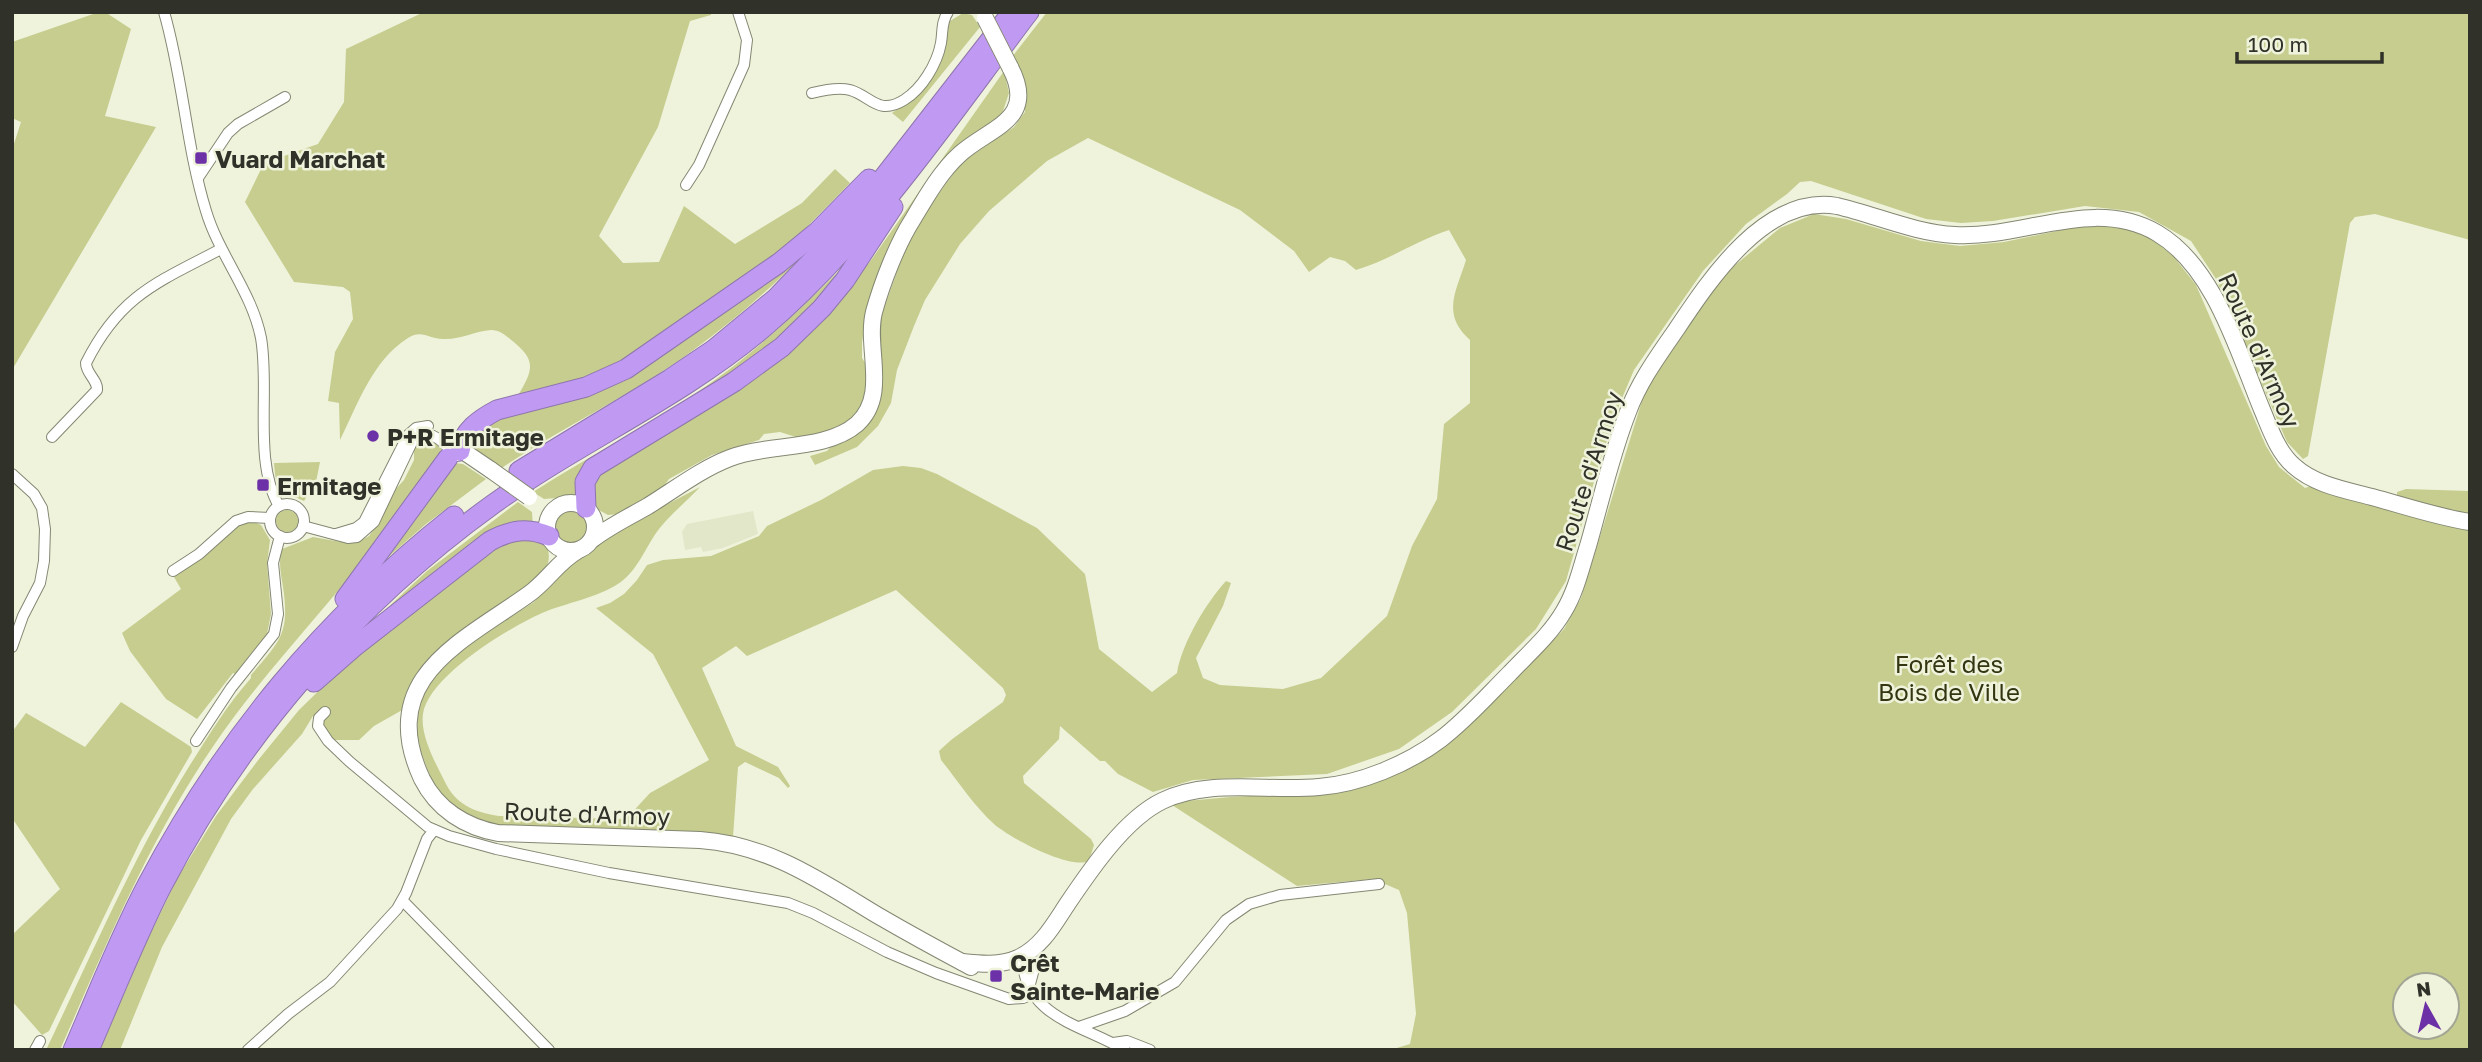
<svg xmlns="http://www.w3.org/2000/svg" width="2482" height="1062" viewBox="0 0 2482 1062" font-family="'Golos Text',sans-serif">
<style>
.built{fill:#e3e7c9}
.green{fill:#c6cd8f;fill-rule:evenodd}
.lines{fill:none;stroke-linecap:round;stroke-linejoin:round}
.street-casing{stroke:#848772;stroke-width:12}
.secondary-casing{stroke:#848772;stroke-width:18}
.highway-casing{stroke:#8e75ac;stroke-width:21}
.street{stroke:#fff;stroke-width:10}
.secondary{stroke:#fff;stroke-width:16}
.highway{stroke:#c09af2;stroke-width:19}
.secondary-bridge-casing{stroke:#848772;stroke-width:18;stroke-linecap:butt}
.secondary-bridge{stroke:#fff;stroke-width:16}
.poi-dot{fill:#6d31a7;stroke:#f0f3dc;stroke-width:2.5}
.labels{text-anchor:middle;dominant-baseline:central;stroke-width:5;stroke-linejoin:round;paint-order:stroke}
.poi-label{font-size:24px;font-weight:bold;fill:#303129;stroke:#f0f3dc;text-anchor:start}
.street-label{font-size:24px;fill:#303129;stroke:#f0f3dc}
.park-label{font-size:24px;fill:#333611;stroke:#f0f3dc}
</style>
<rect width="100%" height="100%" fill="#f0f3dc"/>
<path class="built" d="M753,511L758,534L723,548L703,552L701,547L685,550L682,532L687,524Z"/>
<g class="green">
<path d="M99,12H105L131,29L105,116L156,127L12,370V150L21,122L12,118V42Z"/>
<path d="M424,12H711V15L690,21L658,127L599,236L623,263L659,262L684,206L735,244L802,203L835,169L850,183L797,237L757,268L606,373L517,397C534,369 537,360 510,339C504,334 499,330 491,330C475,331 460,340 443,339C429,339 422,329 408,338C372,361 358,404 340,440L339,403L328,401L335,352L353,319L350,292L343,287L294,282L245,202L264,163L318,144L344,102L346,49Z"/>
<path d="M1047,12H2470V240L2375,214L2355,217L2350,223L2308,456L2303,459L2287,442L2216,279L2191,241L2139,212L2085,206L1993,221L1961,223L1926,219L1811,181L1800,182L1787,194L1746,224L1703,271L1634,370L1620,403L1599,464L1566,581L1536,629L1452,712L1399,749L1327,774L1193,780L1153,792L1118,774L1105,761H1100L1060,726L1059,739L1023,776L1024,783L1091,839L1094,845L1089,861C1070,870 1010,838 994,824C974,806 958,781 941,760L939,751L951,740L1003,702L1006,695L1003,688L896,590L747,656L736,646L702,668L736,746L778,767L790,786L788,788L779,778L745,762L738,767L733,837L508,829L472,820L444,799L432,781L421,752L417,732L418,710L424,690L450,656L534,602L569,561L589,551L597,542L655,508L662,507L700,487C687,501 671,514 659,529C646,546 639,568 622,581C603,596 570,602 547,611C514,624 428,676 423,714C420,735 435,762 444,780C455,804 473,812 499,816L626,819L650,793L709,760L653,654L596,608L610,603L624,594L637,580L647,565L663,560L711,556L759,536L767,526L821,500L873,470L903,466L921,468L937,474L1037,528L1085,574L1099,649L1152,692L1177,673C1182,643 1206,603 1226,581L1231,583L1223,606L1196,658L1203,678L1220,685L1283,689L1321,678L1387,616L1412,546L1437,499L1444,424L1470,403V340C1441,314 1456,292 1466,260L1449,230C1415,241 1390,260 1356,270L1345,261L1330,257L1309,272L1294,251L1240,210L1088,138L1047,161L989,211L960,244L925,300L914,326L897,370L891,403L878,426L857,447L815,465L810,456L827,451L836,441L860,429L879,322L908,241L921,218L962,162L1014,127L1025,112V86L1012,57Z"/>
<path d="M963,13L972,15L980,27L903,122L892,113L916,95L950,21Z"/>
<path d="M1004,71L1009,93L1002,114L985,129L952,149L908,211L899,229L866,314L862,343V358L869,369L868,393L859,414L840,428L799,438L780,432L764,434L759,440L712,455L669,479L659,493L620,514L608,515L595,508L594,474L731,393L869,263Z"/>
<path d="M1814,214L1846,219L1921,241L1960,246L2004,242L2100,222L2131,226L2149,236L2174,257L2196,285L2266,446L2279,467L2305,488L2311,486L2470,527V1050H1390L1410,1044L1416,1014L1407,913L1399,890L1373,879L1297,886L1172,805L1186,801L1230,797L1327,792L1374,782L1429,757L1466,729L1564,629L1581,598L1645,391L1698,307L1728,271L1780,228ZM2405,985H2447V1027H2405Z"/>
<path d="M820,239C776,284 730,325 678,361C621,400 558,430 500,469L472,446L471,442L486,422L572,397Z"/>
<path d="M853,257L855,259L767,353L596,460L580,498L569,497L544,499L533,492C592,454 655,423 712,382C764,345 808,302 853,257Z"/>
<path d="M427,438L440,446L442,452C418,484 396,518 371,550C319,617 259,678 212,748C148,842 105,947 60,1050H46C92,954 134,855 190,765C209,735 227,705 251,678V675C280,641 290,634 283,587C281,574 278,562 282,549L313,537L347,543L358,542L369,536L377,525L393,492L404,480L414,460V448L418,442Z"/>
<path d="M320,462L316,482L304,501C279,490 276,491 274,463Z"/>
<path d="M455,463L463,464L486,479L426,524L370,573Z"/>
<path d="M2406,489L2470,491V517L2397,498V492Z"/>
<path d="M518,502L532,512L533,527L527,526L354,639L427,571Z"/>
<circle cx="571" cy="527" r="18"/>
<circle cx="287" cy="521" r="11"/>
<path d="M254,522L261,525L270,540L267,564L271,614L267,634L235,674L233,673L197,719L166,699L130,651L122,633L181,589L174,577L220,540L231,528L246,523Z"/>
<path d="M523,535L546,544C549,551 550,558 547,566C536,592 459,629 435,652C418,668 409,687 404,709L374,726L359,740H334L313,716L302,734L253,789L231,819L162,947L120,1050H100L147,941L178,877L216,816L259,759L299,710L345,665L489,551Z"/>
<path d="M121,702L185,743L191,747L192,752L141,840L49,1031L42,1035L12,1001V935L60,889L12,818V732L26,713L85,747Z"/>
</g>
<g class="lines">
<g class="street-casing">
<g id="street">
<path d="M164,12C183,77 186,146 206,211C219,255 252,292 261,338C270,389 253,462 279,506"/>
<path d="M812,93C824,90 838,87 850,90C871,96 878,116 904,100C922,89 937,64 941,43C943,32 941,22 948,12"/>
<path d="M198,178L228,133L238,124L285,97"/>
<path d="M686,185L699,165L744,65L747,40L738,12"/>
<path d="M52,437L97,390C98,380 86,374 86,363C120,295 158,282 221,249"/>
<path d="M12,474L34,494L42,508L45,529L44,561L40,583L23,616L12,647"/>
<circle cx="287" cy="521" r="17"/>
<path d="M303,526L348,538L357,537L374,522L412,442C425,425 442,439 452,453"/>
<path d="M336,534L356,528L364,522L408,435L416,428L428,426"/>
<path d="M173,571L199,554L236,521L248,517L270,518"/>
<path d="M325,712L319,718L318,726L328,741L350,762L428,827L449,836L496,849L609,873L788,903L813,913L887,952L936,973L1009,999L1023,998L1033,994"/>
<path d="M196,741L231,688L274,634L278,614L273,563L280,536"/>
<path d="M403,901L549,1050"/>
<path d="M1026,954L1034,969L1030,984"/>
<path d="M1022,956C1024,1018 1081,1024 1125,1050"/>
<path d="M1079,1027L1125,1011L1175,982L1226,920L1249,904L1280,895L1379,884"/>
<path d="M1113,1043L1127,1041L1150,1050"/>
<path d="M35,1050L40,1041"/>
<path d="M248,1050L288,1014L330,982L397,909L406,893L427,839L434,830"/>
</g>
</g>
<g class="secondary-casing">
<g id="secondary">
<path d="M452,454L463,451L491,470"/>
<circle cx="571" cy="527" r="24"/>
<path d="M593,539C610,526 629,517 648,506C674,490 701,469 730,458C768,443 826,451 857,424C889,395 865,348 874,312C882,283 897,244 913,219C926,197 941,171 960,154C990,127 1038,120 1010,67"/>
<path d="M577,551C558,562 547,581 529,594C462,642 375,678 422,779C437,809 465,827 498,833L700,840C769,845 819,880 877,915C908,933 939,950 971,967"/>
<path d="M962,962C981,964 1000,966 1018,958C1042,947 1054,924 1068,903C1091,869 1125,819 1162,801C1209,778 1268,792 1319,787C1360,784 1408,764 1441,739C1466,720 1488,695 1510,673C1529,653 1550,635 1564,611C1576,591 1581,568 1588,546C1601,501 1611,455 1628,412C1639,382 1658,356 1676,330C1710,279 1766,194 1837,206C1876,215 1915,233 1955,235C2023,239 2093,196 2157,233C2215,267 2238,352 2263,412C2271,431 2278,452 2294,466C2315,485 2346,490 2372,497C2405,506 2437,517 2470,522"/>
</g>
</g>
<g class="highway-casing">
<g id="highway">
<path d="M460,451C462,431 480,419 497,410L586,387L626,369L779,263L818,231L869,179"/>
<path d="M519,471L670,379L713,350L776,298L848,223L1012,12"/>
<path d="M586,508L585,482L593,468L734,382L782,347L822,308L845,280L893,207"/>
<path d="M345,599L448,458"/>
<path d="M314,682L354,647L490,541C510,530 528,527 549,536"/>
<path d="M73,1050C97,995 119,938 147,885C225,737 323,620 454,516"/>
<path d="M89,1050C113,995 135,939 162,886C240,736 355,604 492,505C579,442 679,399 762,329C867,240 946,121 1029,12"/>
</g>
</g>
<use href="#street" class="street"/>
<use href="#secondary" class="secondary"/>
<use href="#highway" class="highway"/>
<g class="secondary-bridge-casing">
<g id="secondary-bridge">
<path d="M985,18L1010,67"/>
<path d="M491,470L529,497"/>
</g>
</g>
<use href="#secondary-bridge" class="secondary-bridge"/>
</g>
<g class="poi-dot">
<rect x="194" y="151" width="14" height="14" rx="3.5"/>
<circle cx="373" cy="436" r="7"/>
<rect x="256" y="478" width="14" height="14" rx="3.5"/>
<rect x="989" y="969" width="14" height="14" rx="3.5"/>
</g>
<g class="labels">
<g class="poi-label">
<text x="215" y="158">Vuard Marchat</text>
<text x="387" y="436">P+R Ermitage</text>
<text x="277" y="485">Ermitage</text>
<text x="1010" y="962">Crêt<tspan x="1010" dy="28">Sainte-Marie</tspan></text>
</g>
<g class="street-label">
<text transform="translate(2260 350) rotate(66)">Route d'Armoy</text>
<text transform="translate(1588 471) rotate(-72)">Route d'Armoy</text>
<text transform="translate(587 813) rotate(2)">Route d'Armoy</text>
</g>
<g class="park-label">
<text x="1949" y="663">Forêt des<tspan x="1949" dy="28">Bois de Ville</tspan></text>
</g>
</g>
<rect width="2482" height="1062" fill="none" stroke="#303129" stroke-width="28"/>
<g transform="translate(2426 1006) rotate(352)"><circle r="33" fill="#f0f3dc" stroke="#a3a594" stroke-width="2"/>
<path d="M0-5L12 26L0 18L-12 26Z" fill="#6d31a7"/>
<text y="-10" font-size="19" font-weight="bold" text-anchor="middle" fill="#303129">N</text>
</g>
<path d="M2237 52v10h145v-10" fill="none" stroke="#303129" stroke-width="3.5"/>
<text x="2248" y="52" font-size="21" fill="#303129" stroke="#f0f3dc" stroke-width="5" paint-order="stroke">100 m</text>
</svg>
